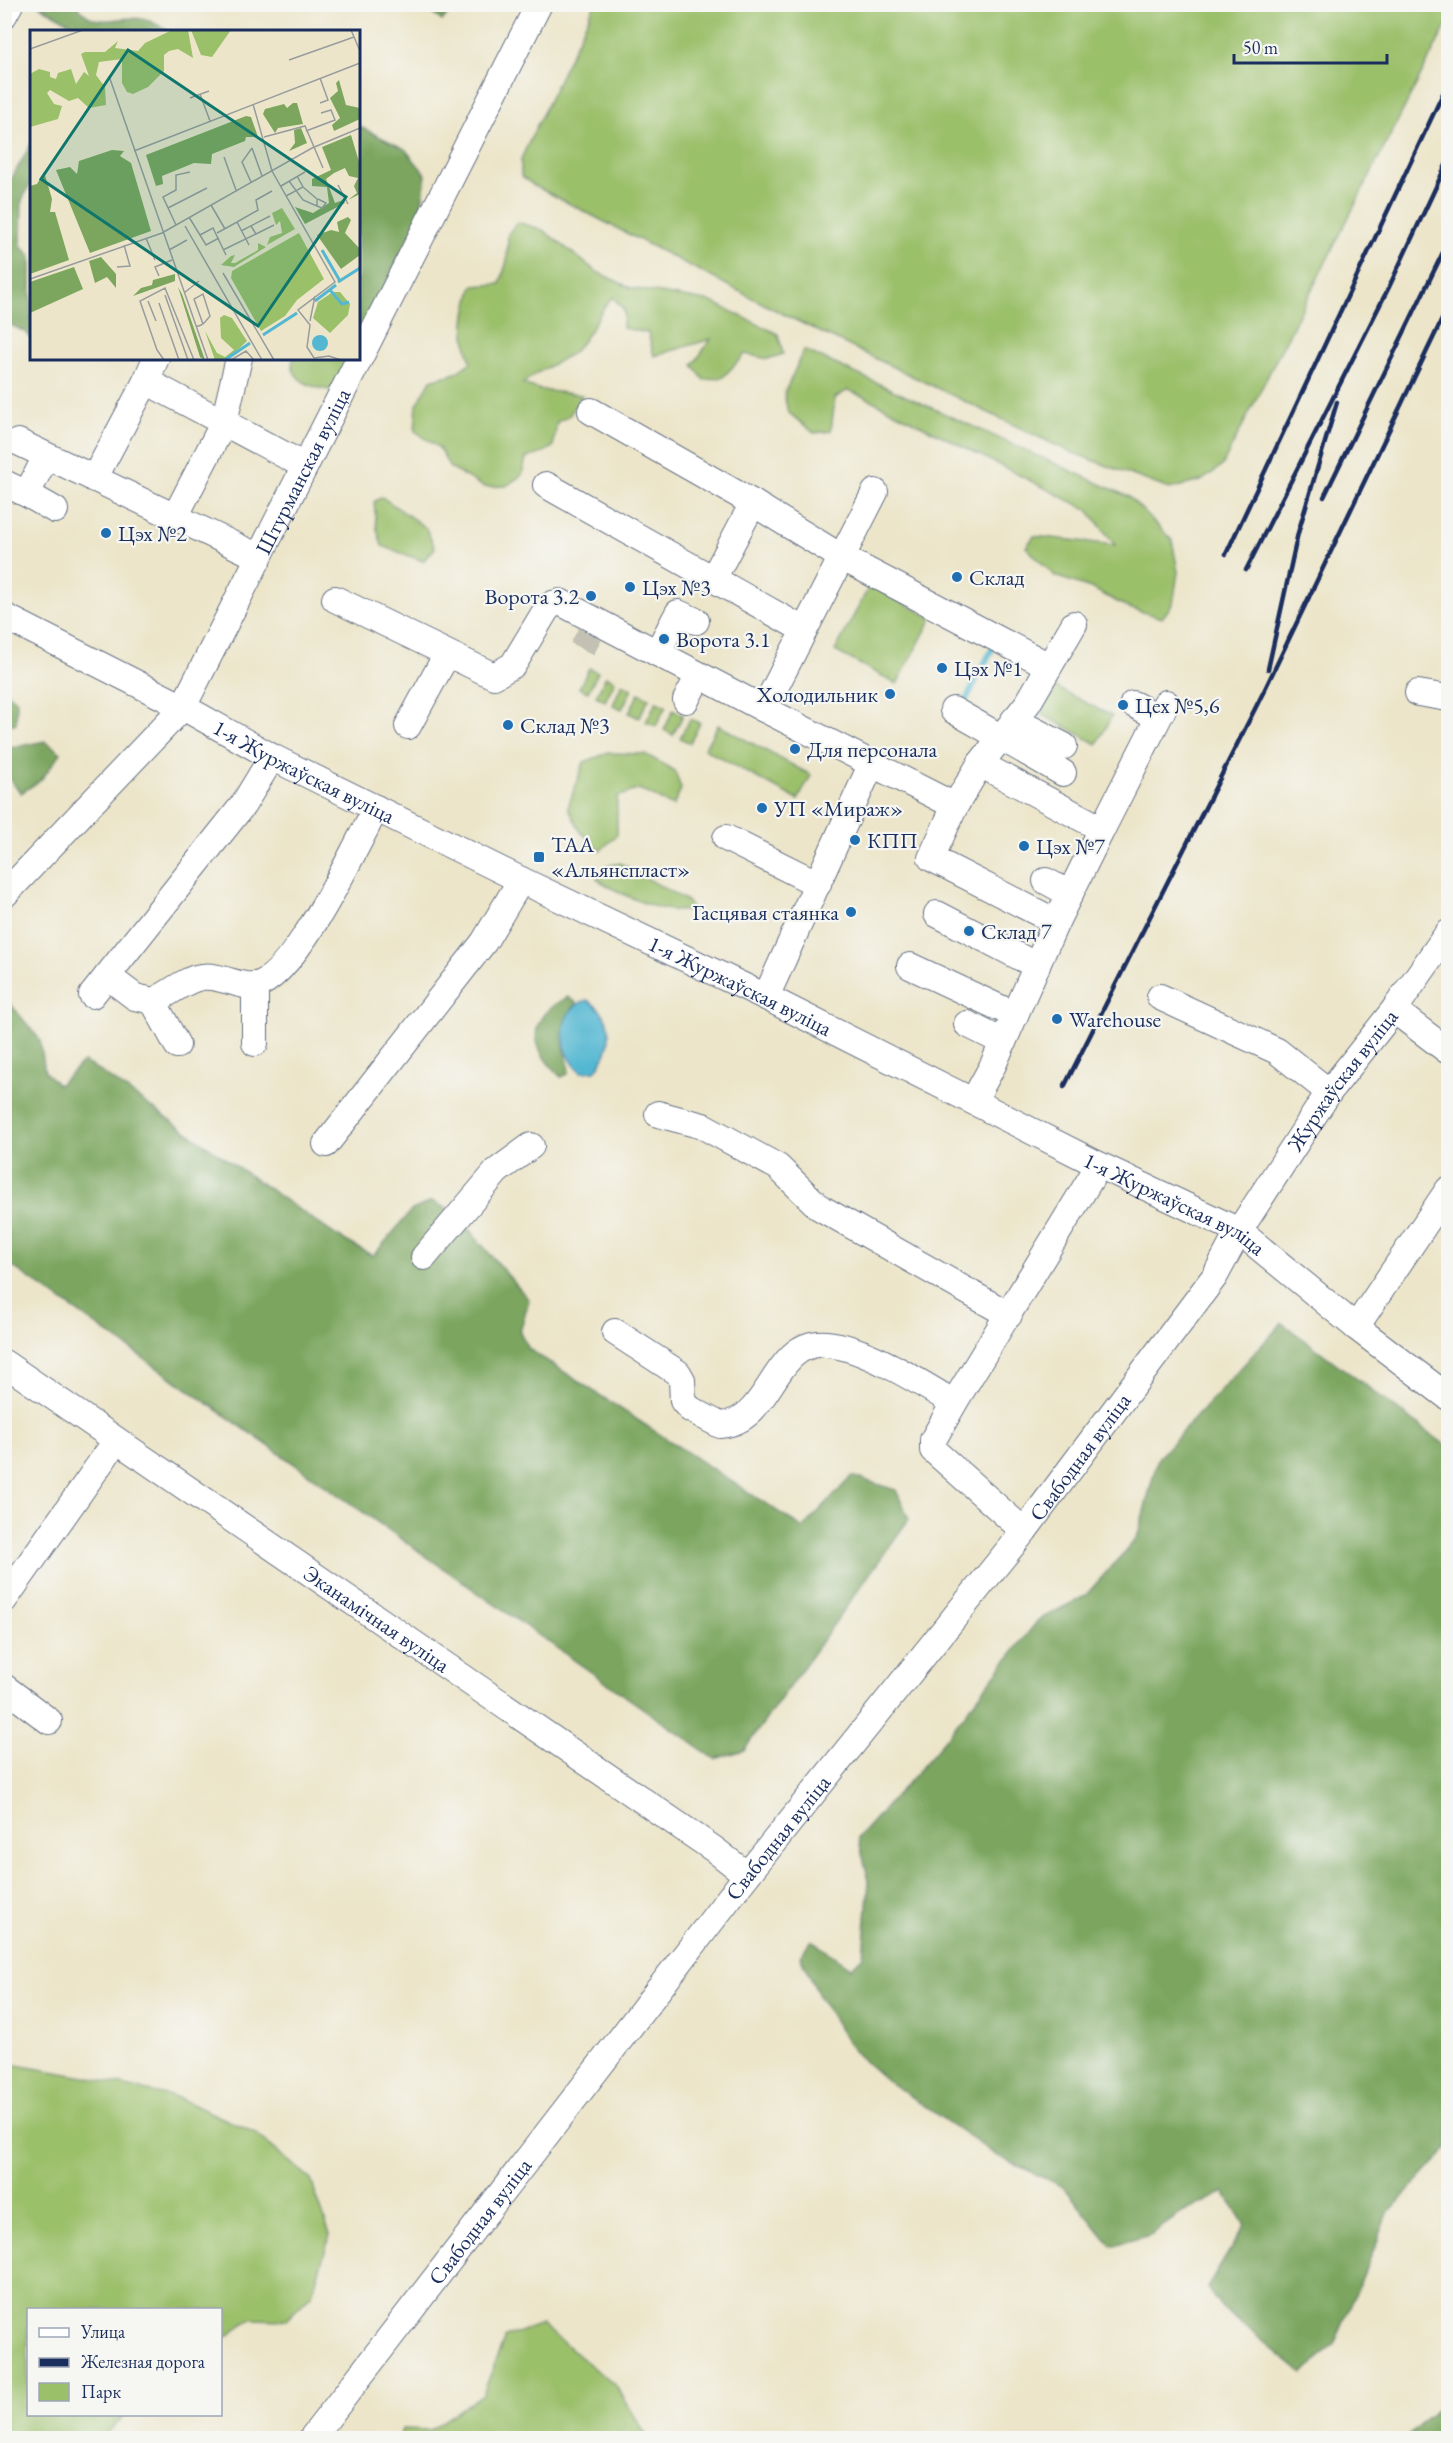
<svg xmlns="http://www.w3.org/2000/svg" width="1453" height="2443" viewBox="0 0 1453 2443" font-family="'EB Garamond',serif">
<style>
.green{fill:#9bc06a;stroke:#5b7864;stroke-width:1.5}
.forest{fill:#7ca65e;stroke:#4c6a5e;stroke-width:1.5}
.water{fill:#53b7d2;stroke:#377398;stroke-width:1.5}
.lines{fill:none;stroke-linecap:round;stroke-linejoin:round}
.stream{stroke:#53b7d2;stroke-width:6}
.minor-tunnel{stroke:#c2c1b4;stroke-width:26;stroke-dasharray:26 13;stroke-linecap:butt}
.minor-casing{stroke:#646f83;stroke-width:28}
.minor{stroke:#fff;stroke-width:26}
.rail{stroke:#1b2f5e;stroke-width:4.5}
.poi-dot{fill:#1f6fb2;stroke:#f6f6f2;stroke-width:2}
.labels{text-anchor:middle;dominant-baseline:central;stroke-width:4.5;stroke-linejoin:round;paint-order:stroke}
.street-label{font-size:22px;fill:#1b2f5e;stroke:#f6f6f2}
.poi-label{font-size:22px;fill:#1b2f5e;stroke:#f6f6f2;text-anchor:start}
.inset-river{fill:none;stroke:#53b7d2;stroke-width:3}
.inset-road{fill:none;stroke:#989c9e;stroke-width:1.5}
.view{fill:#0f766e;fill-opacity:0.15;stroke:#0f766e;stroke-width:3}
.inset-edge{fill:none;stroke:#1b2f5e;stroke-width:3}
</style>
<rect width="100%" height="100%" fill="#f6f6f2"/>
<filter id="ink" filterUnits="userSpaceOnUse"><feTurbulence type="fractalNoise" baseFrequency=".0167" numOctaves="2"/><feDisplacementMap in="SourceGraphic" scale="12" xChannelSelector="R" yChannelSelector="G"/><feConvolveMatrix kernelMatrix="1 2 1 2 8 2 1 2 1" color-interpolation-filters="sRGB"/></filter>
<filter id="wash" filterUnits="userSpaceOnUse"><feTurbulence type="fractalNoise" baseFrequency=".008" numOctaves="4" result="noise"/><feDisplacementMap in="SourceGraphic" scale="24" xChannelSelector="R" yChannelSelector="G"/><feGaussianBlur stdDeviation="1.35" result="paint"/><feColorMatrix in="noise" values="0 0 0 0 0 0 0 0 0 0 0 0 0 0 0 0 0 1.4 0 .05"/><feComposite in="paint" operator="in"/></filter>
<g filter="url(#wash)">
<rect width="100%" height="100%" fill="#ece5c9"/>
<g class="green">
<path d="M595,4H1448V22L1222,466L1201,481L1169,489L1068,451L791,318L535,186L521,176V159Z"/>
<path d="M517,222L543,230L597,272L631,288L712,302L778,334L783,354L768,359L745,354L723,377L704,380L693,365L711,339L654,356L648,333L623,328L624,310L613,297C597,312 591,336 574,351C558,365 538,368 523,384L541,390L582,395L569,416L557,422L553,447L540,454L526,458L522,475L506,486L484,487L450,468L439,448L415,431L417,405L431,380L456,373L471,362C461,332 464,317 473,286L500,284L507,261L508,234Z"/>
<path d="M804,350L1129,497L1172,540L1178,572L1173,604L1162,618L1129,608L1091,588L1055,576L1026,547L1034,536L1115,545L1088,510L867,398L848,390L835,398L831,431L814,433L788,412L784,394Z"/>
<path d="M293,358L350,359L333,390C315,389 288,381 293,358Z"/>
<path d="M382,497L426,528L435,548L423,561L382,546L377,529L374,502Z"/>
<path d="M870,585L932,618L897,684L835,651Z"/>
<path d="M589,668L598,672L588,692L579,688Z"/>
<path d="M606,676L615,681L605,701L596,696Z"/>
<path d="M622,684L632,689L622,709L613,705Z"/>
<path d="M1055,687L1112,716L1097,744L1041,714Z"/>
<path d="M639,693L649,698L639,718L629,713Z"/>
<path d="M656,702L666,706L656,726L646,722Z"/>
<path d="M673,710L683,715L673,735L664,730Z"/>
<path d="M690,719L700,723L690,743L680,738Z"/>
<path d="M718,725L811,775L798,800L704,749Z"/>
<path d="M608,753L645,754L675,771L681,789L673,806L639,789L617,797V835L600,851L580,831L568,807L584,762Z"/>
<path d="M620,863L687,901L693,910C663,915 623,896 597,879L607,866Z"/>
<path d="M5,2063L96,2079L179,2098L255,2133L311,2180L330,2235L312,2294L286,2320L251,2319L221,2341L220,2310H28V2414L125,2415L102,2438H5Z"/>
<path d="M541,2324L617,2387L648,2438H399L402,2429L430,2430L483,2394L505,2337Z"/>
</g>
<g class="forest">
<path d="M38,5H76C97,32 116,14 143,19C151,20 162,28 169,31H84Z"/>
<path d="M422,5H455L442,21Z"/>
<path d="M358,126L405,149L426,175L420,217L358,338Z"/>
<path d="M31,144V183L22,200L21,246L31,256V339L27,333L5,322V190Z"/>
<path d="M5,691L17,701L16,724L5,725Z"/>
<path d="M45,741L61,753L41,780L21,793L5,774V749Z"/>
<path d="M4,996L40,1040L45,1072L58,1085L83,1062L95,1068L337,1236L373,1256L412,1210L432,1201L454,1212L529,1300L520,1332L529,1349L803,1528L852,1476L896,1490L909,1519L744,1750L715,1759L5,1261Z"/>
<path d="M568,997L577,1003C568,1017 561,1033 565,1050C567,1060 570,1063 568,1074L561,1077C529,1047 525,1018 568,997Z"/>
<path d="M1282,1323L1448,1447V2148L1390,2211L1335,2342L1303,2374L1222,2308L1207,2288L1245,2225L1224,2192L1182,2213L1150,2235L1111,2246L1065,2188L996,2155L886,2080L854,2052L820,1998L800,1956L811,1940L851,1968L863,1956L869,1881L858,1838L935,1752L1038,1620L1085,1596L1137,1538L1158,1458Z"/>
<path d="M1448,2399V2438H1406Z"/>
</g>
<path class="water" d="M587,1000C616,1016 614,1047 595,1071L581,1072C559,1054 554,1010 587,1000Z"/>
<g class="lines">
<g class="stream">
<path d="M670,644L737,681"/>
<path d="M966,700L992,649"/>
</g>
</g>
</g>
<g filter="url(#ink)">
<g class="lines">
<path class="minor-tunnel" d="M582,649L590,634"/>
<g class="minor-casing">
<g id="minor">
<path d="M4,15L10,4"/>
<path d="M146,381L156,358"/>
<path d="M591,411L753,503"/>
<path d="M18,442L259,557"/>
<path d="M94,479L146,381L305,466"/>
<path d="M4,483L27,494L46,456"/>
<path d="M546,485L804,630"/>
<path d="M875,492L764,709L955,806"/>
<path d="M27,494L55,510"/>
<path d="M175,517L224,422L239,358"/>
<path d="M713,579L753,503L841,557L1049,666"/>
<path d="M335,599L494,676L513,665L546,610L552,604L560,602L764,709"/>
<path id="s1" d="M4,616L183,707L272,757L521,880L766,997L1099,1165L1239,1231L1356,1327L1448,1397"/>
<path d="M657,653L678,613L696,621"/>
<path d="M1418,693L1448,698"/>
<path d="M686,700L699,675"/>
<path d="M1133,704L1158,717"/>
<path d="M953,710L1063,773"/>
<path d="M1014,720L1064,746"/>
<path d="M408,726L447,654"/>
<path d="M1102,829L1166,703"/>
<path d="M726,838L818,884"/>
<path d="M1046,881L1070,894"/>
<path id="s2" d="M4,895L183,707L539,4"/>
<path d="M937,914L1037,966"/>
<path d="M1056,922L931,858L955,806L980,764L1028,703L1074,624"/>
<path d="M910,966L1015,1015"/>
<path d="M107,976L135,997L153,1001C169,995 184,979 202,977C220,974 239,988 256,985C295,977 357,844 376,808"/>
<path d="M92,995L243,805L272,757"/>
<path d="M766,997L872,763"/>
<path d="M1160,997L1277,1051L1329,1092"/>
<path d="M153,1001L177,1045"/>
<path d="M1394,1010L1448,1051"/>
<path d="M967,1024L1003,1042"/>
<path d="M255,1043V985"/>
<path d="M974,1100L993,1065L1056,922L1102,829L980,764"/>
<path d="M658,1114L703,1126L778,1167L819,1207L1009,1315"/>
<path d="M326,1144L484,942L521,880"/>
<path d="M424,1257L497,1171L531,1146"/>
<path d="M1356,1327L1448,1190"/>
<path d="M615,1332L678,1373L682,1380L683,1401L690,1409L720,1425C773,1422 771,1340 826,1344C863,1346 923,1384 954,1403L1099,1165"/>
<path id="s3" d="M4,1363L715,1850L747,1875"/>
<path d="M954,1403L933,1440V1450L1024,1531"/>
<path d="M4,1600L116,1441"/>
<path d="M4,1687L49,1721"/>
<path id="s4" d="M312,2438L747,1875L1024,1531L1215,1276L1239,1231L1329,1092L1394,1010L1448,933"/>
</g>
</g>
<use href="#minor" class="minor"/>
<g class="rail">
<path d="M1324,497L1448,242"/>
<path d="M1226,554L1448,83"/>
<path d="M1246,570L1389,287L1448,161"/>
<path d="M1268,669L1298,533L1337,402"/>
<path d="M1064,1087L1264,691L1448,307"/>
</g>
</g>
</g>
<g class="poi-dot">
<circle cx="106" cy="533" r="6"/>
<circle cx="957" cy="577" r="6"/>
<circle cx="630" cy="587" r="6"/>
<circle cx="591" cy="596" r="6"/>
<circle cx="664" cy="639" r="6"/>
<circle cx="942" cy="668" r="6"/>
<circle cx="890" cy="694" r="6"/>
<circle cx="1123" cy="705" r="6"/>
<circle cx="508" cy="725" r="6"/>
<circle cx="795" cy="749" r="6"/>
<circle cx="762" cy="808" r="6"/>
<circle cx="855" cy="840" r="6"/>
<circle cx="1024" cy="846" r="6"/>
<rect x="533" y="851" width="12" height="12" rx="3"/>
<circle cx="851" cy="912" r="6"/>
<circle cx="969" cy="931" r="6"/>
<circle cx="1057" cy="1019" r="6"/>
</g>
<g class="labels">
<g class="street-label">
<text stroke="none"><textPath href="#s2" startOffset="524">Штурманская вуліца</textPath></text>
<text stroke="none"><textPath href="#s1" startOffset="338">1-я Журжаўская вуліца</textPath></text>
<text stroke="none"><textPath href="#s1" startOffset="824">1-я Журжаўская вуліца</textPath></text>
<text stroke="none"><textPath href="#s4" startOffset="1706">Журжаўская вуліца</textPath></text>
<text stroke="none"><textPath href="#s1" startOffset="1310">1-я Журжаўская вуліца</textPath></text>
<text stroke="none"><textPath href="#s4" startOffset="1246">Свабодная вуліца</textPath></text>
<text stroke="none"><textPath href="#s3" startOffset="452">Эканамічная вуліца</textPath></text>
<text stroke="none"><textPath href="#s4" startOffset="760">Свабодная вуліца</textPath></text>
<text stroke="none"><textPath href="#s4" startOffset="274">Свабодная вуліца</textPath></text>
</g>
<g class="poi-label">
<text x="118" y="533">Цэх №2</text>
<text x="969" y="577">Склад</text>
<text x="642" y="587">Цэх №3</text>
<text x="579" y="596" text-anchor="end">Ворота 3.2</text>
<text x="676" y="639">Ворота 3.1</text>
<text x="954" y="668">Цэх №1</text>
<text x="878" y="694" text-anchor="end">Холодильник</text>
<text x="1135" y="705">Цех №5,6</text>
<text x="520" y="725">Склад №3</text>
<text x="807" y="749">Для персонала</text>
<text x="774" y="808">УП «Мираж»</text>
<text x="867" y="840">КПП</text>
<text x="551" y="844">ТАА<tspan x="551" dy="25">«Альянспласт»</tspan></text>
<text x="1036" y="846">Цэх №7</text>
<text x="839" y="912" text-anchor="end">Гасцявая стаянка</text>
<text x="981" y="931">Склад 7</text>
<text x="1069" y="1019">Warehouse</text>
</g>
</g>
<g transform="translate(30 30)">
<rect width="330" height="330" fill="#ece5c9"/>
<path d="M158,0L163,28L148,19L139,21L134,25V41L118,57L103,64L97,62L92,53V29L69,32L66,45L75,57L76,75L59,78L48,68L39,71L20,60L17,63L24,74L32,76L28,89L0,97V44L9,39L20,42V47L26,49L28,43L41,39L46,54L54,42L59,46L51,24L55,22H75L88,11L85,18L108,21L115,13L140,1ZM161,0H201L182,27L171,25ZM252,178L265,199L237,215L240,207L252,203L250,191L246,195L242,183ZM269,203L294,249L267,270L255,286L231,301L201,248L202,241ZM228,213L236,217L204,237L191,235L201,226L205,225L201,233H205L228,220ZM303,262H310L320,274L318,285L300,303L283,288L288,272ZM194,285L202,288L217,311L197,330H185L175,301L187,323L195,327L204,320L191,308L190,288Z" fill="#9bc06a"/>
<path d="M309,50L316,75L330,78V89L304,101L302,95L310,88L300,68L308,61L306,53ZM263,73H267L273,94L248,98L245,103L233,84L235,79L254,74L257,78ZM216,86L221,87L228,107H216L215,111L182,124L181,134L164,133L132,146L133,154L126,156L116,125ZM271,98L277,113L259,121L265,113L264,100ZM321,105L330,135V164L318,170L327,163L324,156L328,148L319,146L315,138L304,143L296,149L305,173L313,170L315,173L275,194L265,177L283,183L299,173L297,157L282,156V149L301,140L292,117ZM82,120L94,121L90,126L101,133L121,201L60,223L26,140L40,137L47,144L49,131ZM14,142L22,169L20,182H25L39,230L0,244V156L7,154ZM318,187L321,190L315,203L330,219V225L311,239L287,205L301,200L309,202L307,192ZM71,227L86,244V258L77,247L65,253L59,231ZM44,237L53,259L0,283V252ZM145,244V251L103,266L111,258L122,255L123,250ZM148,257L152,264L175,330L170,327Z" fill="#7ca65e"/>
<path d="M282 313a8 8 0 1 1 16 0a8 8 0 1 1-16 0Z" fill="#53b7d2"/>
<path class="inset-river" d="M292,220L310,251M308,252L330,238M300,260L312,274L319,272M285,271L306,255M233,305L267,283M195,330L220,313"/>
<path class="inset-road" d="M321,0L330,21M0,19L53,0M259,30L324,7M79,46L178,330M170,64L180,91M160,68L179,61M290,73L298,70L290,48M223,74L242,141L305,252L268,280L280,295L277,317L284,328L299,326L311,330M276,101L305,90L301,80L291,83M234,107L275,96L293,138M222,118L232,146M104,121L330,33M194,127L206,160M259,151L273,170L287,176V169L273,157M221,152L212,132L222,118M308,155L318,174M251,156L275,142M256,166L273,157L267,146M181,175L195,199M287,176L292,178L296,173L288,169M138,178L177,158M159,187L176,215L189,208M207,192L228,180L226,170L242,161M146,195L133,167L146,160V145L160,142M155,196L232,330M211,201L240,186M187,203L207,192L219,215M226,204L244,195M170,205L183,198L196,225M116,208L125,230M139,220L157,210M193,220L226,204L221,196M87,237L100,236L94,215M193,243L244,330M129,246L125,237L142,230M0,249L132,203L282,118L330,98M154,263L169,251M135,265L158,330M118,271L126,291M129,273L149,330M280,291L285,266M166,297L171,295L173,294L175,292L180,286L173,264L164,269L173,294M134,330L127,320L110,271L135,258L164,330M201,330L216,321L224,330"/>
<path class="view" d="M98,20L316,167L228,296L11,149Z"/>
<rect width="330" height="330" class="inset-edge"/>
</g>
<rect width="1453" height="2443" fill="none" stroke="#f6f6f2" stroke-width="24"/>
<rect x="27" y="2308" width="195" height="108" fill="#f6f6f2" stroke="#9ea6b7" stroke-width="1.5"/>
<rect x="39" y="2328" width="30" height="9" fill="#ffffff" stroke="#9ea6b7" stroke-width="1.5"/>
<text x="81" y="2338" font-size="18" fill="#1b2f5e">Улица</text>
<rect x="39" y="2358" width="30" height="9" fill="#1b2f5e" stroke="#9ea6b7" stroke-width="1.5"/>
<text x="81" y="2368" font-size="18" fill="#1b2f5e">Железная дорога</text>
<rect x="39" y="2383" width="30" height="18" fill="#9bc06a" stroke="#9ea6b7" stroke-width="1.5"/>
<text x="81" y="2398" font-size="18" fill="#1b2f5e">Парк</text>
<path d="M1234 54v9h153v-9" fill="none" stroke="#1b2f5e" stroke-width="3"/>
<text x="1243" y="54" font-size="18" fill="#1b2f5e" stroke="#f6f6f2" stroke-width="4.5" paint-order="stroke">50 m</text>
</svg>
